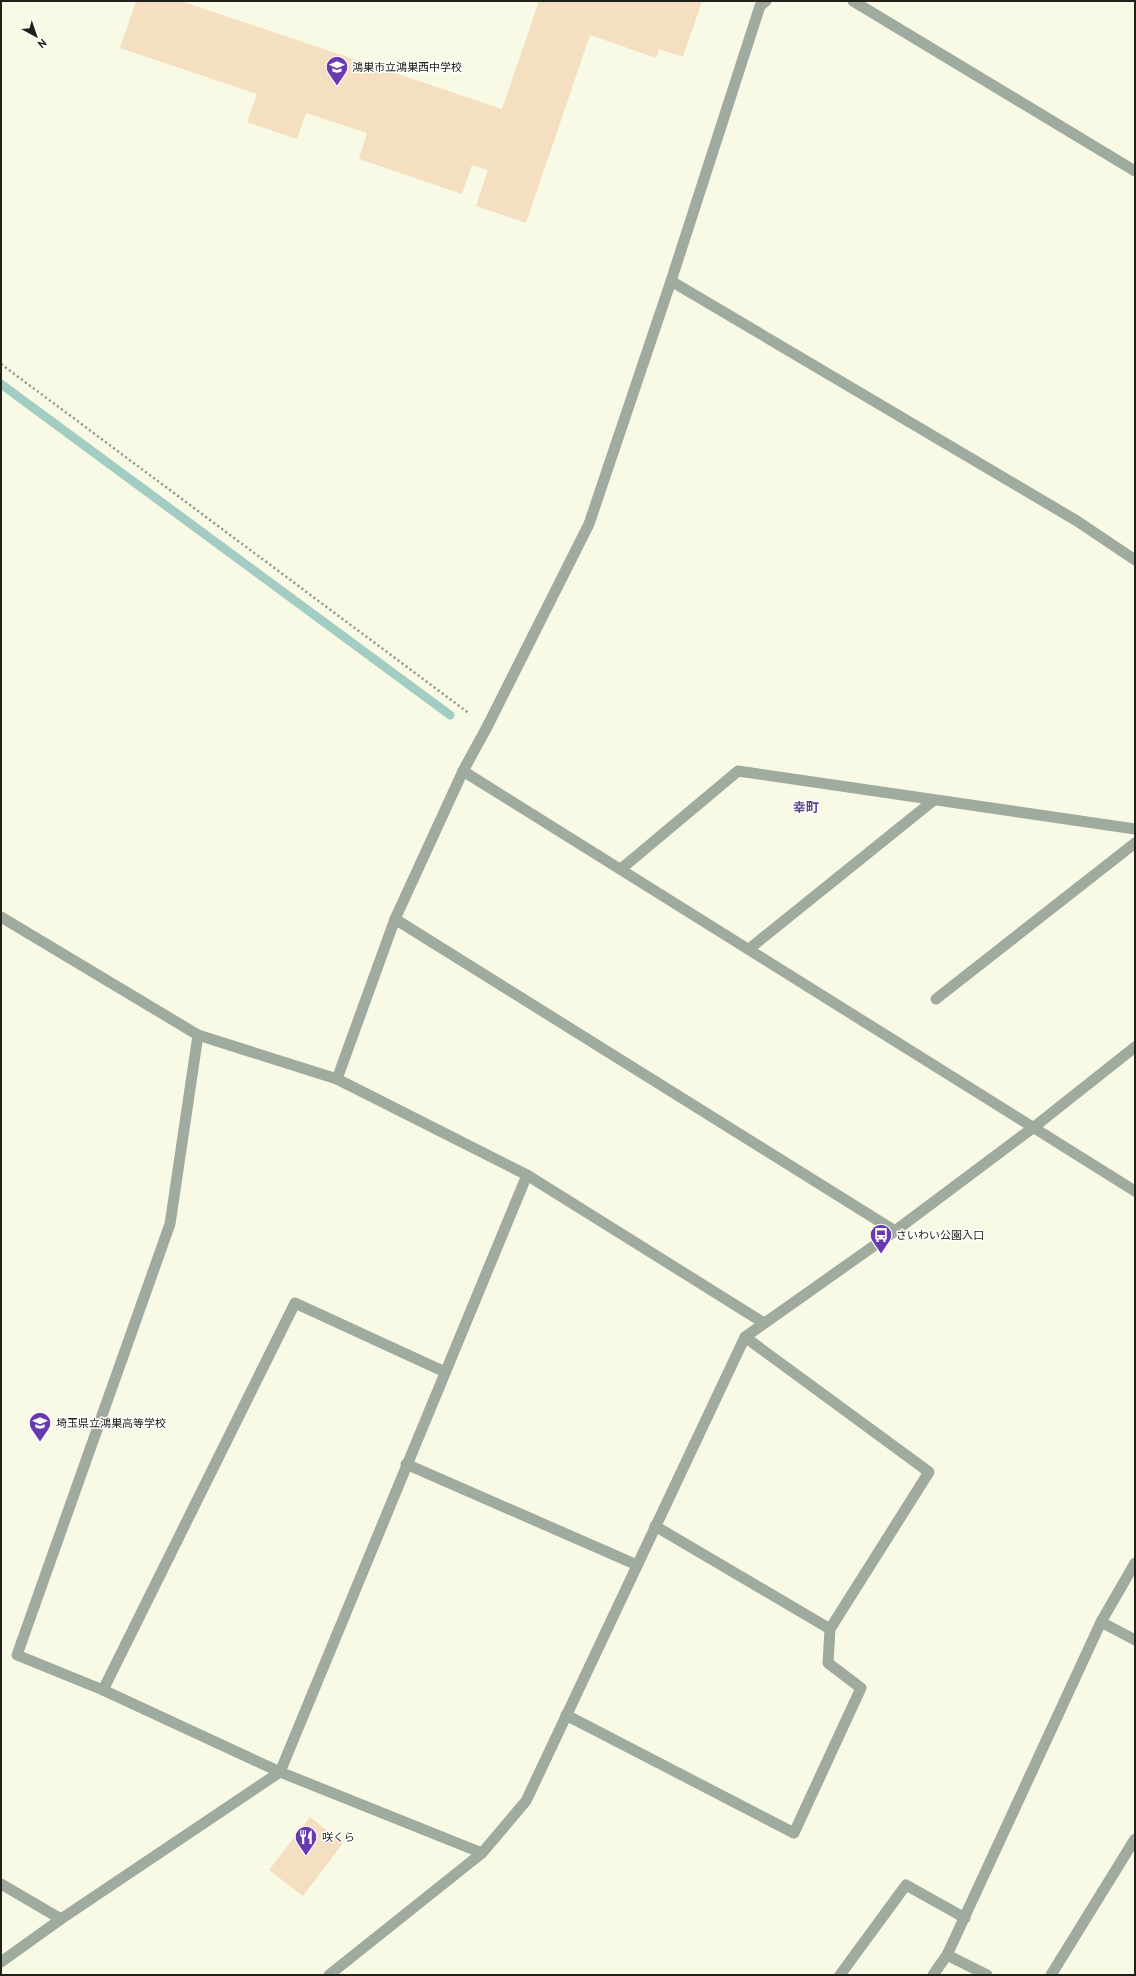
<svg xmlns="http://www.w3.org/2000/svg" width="1136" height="1976" viewBox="0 0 1136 1976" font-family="'PT Sans','Noto Sans JP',sans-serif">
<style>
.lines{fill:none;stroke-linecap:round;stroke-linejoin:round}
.stream{stroke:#a3ccc2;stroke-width:9}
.building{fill:#f5dfc1}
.path{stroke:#919183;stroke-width:2.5;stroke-dasharray:2 3;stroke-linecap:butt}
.service{stroke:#a0ab9f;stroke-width:11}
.minor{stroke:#a0ab9f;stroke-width:11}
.tertiary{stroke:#a0ab9f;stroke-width:11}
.labels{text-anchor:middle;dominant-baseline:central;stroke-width:3;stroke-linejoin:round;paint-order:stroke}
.poi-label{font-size:11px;fill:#21211a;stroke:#fff;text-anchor:start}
.quarter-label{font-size:13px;font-weight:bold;fill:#5b4684;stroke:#fff}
</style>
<rect width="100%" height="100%" fill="#f9fae6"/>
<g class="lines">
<path class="stream" d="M1,384L450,715"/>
</g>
<g class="building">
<path d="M136,1H181L502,109L539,1H702L683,57L659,49L656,58L590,35L526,223L476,206L488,170L472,165L462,194L359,159L367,133L306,113L297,139L247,122L257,94L120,48Z"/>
<path d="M310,1817L343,1843L303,1896L269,1870Z"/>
</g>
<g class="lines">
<path class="path" d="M1,364L470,714"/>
<path class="service" d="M1,1884L61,1919"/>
<g class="minor">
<path d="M853,1L1135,171"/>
<path d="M463,771L1135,1191"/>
<path d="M621,869L738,771L1135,829"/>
<path d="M1,917L198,1035L337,1079L527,1175L764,1323"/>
<path d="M395,919L895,1231"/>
<path d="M749,949L934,800"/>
<path d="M936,999L1135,843"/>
<path d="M198,1035L170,1224L17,1655L103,1690L280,1772L482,1853"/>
<path d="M337,1079L395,919L463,771L487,727L589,524L671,281L760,6L766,1"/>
<path d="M406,1464L637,1565"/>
<path d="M655,1526L830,1629"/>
<path d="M1101,1622L1135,1640"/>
<path d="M103,1690L295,1303L445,1372"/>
<path d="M566,1715L794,1833L861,1688L828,1663L830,1629L929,1472L745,1337"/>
<path d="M947,1955L987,1975"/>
<path d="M1,1962L61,1919L280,1772L527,1175"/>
<path d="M329,1975L482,1853L526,1801L745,1337L895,1231L1034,1127L1135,1047"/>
<path d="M840,1975L906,1885L965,1918"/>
<path d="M933,1975L947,1955L1101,1622L1135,1563"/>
<path d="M1051,1975L1135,1839"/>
</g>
<path class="tertiary" d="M671,281L1077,521L1135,560"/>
</g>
<defs>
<g id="school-pin" transform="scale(1.15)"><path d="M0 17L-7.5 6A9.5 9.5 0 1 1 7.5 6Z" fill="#6939b0" stroke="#fff"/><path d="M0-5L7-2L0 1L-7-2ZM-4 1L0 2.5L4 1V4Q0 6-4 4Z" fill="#fff"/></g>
<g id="bus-pin" transform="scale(1.15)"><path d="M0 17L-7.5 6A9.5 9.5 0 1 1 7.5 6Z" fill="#6939b0" stroke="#fff"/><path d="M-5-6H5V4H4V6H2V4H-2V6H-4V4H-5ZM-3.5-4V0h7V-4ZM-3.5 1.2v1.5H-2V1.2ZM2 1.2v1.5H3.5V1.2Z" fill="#fff"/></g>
<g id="restaurant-pin" transform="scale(1.15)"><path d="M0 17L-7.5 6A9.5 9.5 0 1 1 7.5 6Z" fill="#6939b0" stroke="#fff"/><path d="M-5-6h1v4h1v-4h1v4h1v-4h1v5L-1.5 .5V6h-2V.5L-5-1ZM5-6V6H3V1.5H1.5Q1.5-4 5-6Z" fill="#fff"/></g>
</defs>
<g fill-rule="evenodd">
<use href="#school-pin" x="337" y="67"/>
<use href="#bus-pin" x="881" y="1235"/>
<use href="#school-pin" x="40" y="1423"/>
<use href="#restaurant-pin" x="306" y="1837"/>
</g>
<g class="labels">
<g class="poi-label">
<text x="352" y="67">鴻巣市立鴻巣西中学校</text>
<text x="896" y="1235">さいわい公園入口</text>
<text x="56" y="1423">埼玉県立鴻巣高等学校</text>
<text x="322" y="1837">咲くら</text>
</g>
<g class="quarter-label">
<text x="806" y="807">幸町</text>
</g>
</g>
<rect width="1136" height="1976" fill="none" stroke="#21211a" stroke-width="4"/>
<g transform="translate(36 36) rotate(140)" stroke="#ffffff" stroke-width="3" paint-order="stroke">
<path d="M0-3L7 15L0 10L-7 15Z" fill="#21211a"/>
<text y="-6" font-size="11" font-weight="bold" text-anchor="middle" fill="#21211a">N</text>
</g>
</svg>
